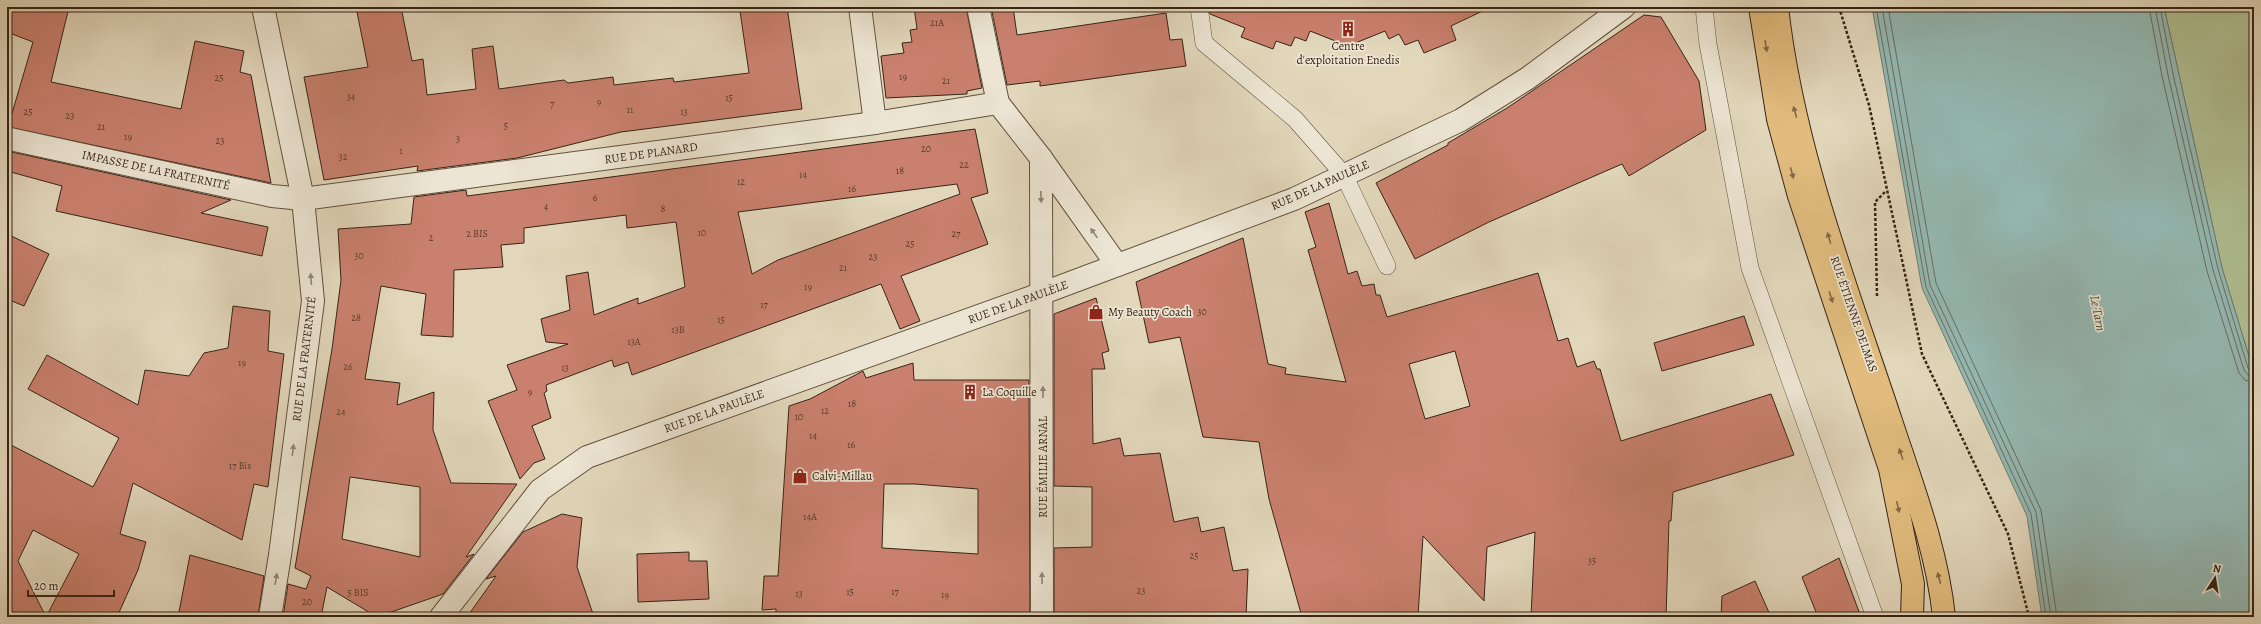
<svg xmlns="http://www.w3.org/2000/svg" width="2261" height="624" viewBox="0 0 2261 624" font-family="Alegreya,serif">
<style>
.green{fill:#b0bf92;stroke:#747254}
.water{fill:#95b9b3;stroke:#6f7d74}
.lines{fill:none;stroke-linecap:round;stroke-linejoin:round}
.shore{stroke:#666e64;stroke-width:1}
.building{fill:#c9806e;stroke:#372415;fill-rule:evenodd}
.service-casing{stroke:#62513e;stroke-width:18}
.minor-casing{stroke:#62513e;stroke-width:24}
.primary-casing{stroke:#372415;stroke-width:24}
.path{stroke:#372415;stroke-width:2.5;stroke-dasharray:3 2;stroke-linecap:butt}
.service{stroke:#ece5d3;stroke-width:17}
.minor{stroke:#ece5d3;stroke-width:22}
.primary{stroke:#e1bc7e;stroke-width:22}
.oneway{fill:#846844}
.oneway2{fill:#928474}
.labels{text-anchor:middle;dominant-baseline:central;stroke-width:3.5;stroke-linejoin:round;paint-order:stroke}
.number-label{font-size:10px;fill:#5c3b2b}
.poi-label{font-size:12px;fill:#372415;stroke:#ece5d3;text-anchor:start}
.street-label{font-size:12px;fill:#372415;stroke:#ece5d3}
.water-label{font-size:13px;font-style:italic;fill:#4e493c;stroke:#ece5d3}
</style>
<rect width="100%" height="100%" fill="#e2d7bb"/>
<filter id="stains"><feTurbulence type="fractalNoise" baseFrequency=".005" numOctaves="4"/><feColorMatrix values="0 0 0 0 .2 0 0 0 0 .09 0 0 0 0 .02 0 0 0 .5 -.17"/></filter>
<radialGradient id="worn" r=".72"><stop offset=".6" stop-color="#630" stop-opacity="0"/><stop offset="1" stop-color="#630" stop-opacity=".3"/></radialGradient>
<path class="green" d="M2164,7H2254V373L2222,268Z"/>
<path class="water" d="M1872,7H2164L2222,268L2254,373V617H2042L2027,516L1922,288Z"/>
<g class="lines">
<g class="shore">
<path d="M1876,7L1926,287L2031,514L2046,617"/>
<path d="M1882,7L1930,285L2036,512L2051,617"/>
<path d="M1888,7L1936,283L2041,510L2057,617"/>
<path d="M2149,7L2162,76L2207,271L2239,373L2245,380L2254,383"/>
<path d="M2155,7L2168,75L2213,270L2244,370L2248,375L2254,377"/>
<path d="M2160,7L2173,74L2218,269L2248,368L2254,372"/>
</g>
</g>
<g class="building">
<path d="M7,7H69L51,82L181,109L195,41L244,51L240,72L251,75L271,183L8,127L33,42L7,32Z"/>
<path d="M356,7H401L412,61L423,59L427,95L476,89L472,49L493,46L499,89L564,80L568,83L613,77L614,85L673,78L674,82L749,73L740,11L787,7L802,109L621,132L517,158L417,171L418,166L324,180L304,77L368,67Z"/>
<path d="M914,7H966L982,88L967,91V94L886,98L881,56L904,53L902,43L912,42L910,30L917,29Z"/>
<path d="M991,7H1013L1017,35L1166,13L1170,40L1182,39L1186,66L1040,86V81L1007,85Z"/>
<path d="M1209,7H1491L1451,26L1456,40L1424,53L1418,40L1405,45L1399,34L1389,39L1385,31L1348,46L1310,31L1306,41L1295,37L1291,46L1276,41L1273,49L1241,37L1245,28L1210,14Z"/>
<path d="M1644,15L1661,17L1699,81L1706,130L1629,176L1622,164L1489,222L1415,259L1376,183L1448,145V143L1507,108Z"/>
<path d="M975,129L988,193L971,198L988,244L901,276L920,321L900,329L881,284L632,375L628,362L614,367L612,360L546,385L547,391L544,393L551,418L532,426L545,459L534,463L520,479L488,401L517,390L507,365L568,344L546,342L541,319L570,310L566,276L588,272L594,315L638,298V304L685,287L676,222L627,228L626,215L524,228V243L501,245L503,267L454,270L453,337L421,335L426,294L381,286L365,379L400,383L397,405L434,392L433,430L451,483L517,484L466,557L474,554L443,594L377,617L327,587L321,617H283L288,584L306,589L311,576L295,568L332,349L341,280L338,229L411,224L414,197L466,190L467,196ZM957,184L960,194L778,260L752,274L738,212ZM350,477L420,487V557L342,539Z"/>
<path d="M7,151L231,200L201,213L268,227L262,256L56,211L62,186L7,171Z"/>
<path d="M1329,203L1348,274L1357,271L1362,286L1374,284L1376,295H1380L1387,317L1538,273L1558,341L1568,338L1577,367L1594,361L1597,369H1600L1621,441L1771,394L1794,455L1673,492L1671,521H1669L1666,617H1531L1535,532L1487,547L1484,601L1423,536L1418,617H1302L1269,499L1259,442L1203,437L1180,337L1149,343L1136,282L1243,238L1268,364L1286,368L1285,374L1346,382L1308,250L1316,247L1305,212ZM1455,351L1470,406L1425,419L1409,364Z"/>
<path d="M7,234L49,254L24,306L7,299Z"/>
<path d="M1096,298L1109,351L1102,353L1105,369H1092L1093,444L1120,438L1124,456L1160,453L1174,522L1198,517L1201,532L1224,527L1233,571L1248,569L1246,617H1054V548L1092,547V487L1054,486V314Z"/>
<path d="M233,306L270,311L268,351L284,354L268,487L254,484L242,540L133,483L120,534L146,542L138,570L117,617H7V443L93,487L119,438L28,389L47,355L138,405L145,370L189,376L204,353L228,348ZM33,530L79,554L46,617L18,561Z"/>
<path d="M1744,316L1754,345L1662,371L1654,343Z"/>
<path d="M913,363L914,380H1029L1030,617H805L776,616V609L762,610L764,576H778L789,406L810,399L863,371L866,378ZM884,484H915L978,489V554L882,548Z"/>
<path d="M562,514L582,518L577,567L594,617H467L496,576L486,579L523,532Z"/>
<path d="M689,552V561H707L709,599L638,602L637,554Z"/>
<path d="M190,555L264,576L258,617H178Z"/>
<path d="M1839,558L1861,617H1818L1802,577Z"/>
<path d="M1755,581L1771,617H1721L1722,596Z"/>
</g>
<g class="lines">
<g class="service-casing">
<g id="service">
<path d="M1199,7L1204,43L1295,119L1344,175L1387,266"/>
<path d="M1704,7L1708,44L1750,268L1875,617"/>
</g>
</g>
<g class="minor-casing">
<g id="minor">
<path d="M263,7L303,199L313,301L280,555L270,617"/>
<path d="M860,7L875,123"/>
<path d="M978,7L998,103L1041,158L1117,265"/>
<path d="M10,139L272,196L303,199L875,123L998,103"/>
<path d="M1041,158L1042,617"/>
<path d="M441,617L540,490L587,457L1043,293L1294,199L1461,120L1528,78L1624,7"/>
</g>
</g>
<g class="primary-casing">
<g id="primary">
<path d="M1760,7L1778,119L1799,196L1890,469L1913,584L1912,617"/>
<path d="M1777,7C1793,150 1846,285 1891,421C1912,485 1937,549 1944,617"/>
</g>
</g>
<g class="path">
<path d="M1839,7L1869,105L1922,354L2008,534L2029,617"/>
<path d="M1877,296L1875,202L1886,191"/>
</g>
<use href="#service" class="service"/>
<use href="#minor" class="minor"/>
<use href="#primary" class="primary"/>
</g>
<defs><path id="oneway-solid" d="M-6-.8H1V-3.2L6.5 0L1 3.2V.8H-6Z"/></defs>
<g class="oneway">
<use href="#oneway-solid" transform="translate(1766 46) rotate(81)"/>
<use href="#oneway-solid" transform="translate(1795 112) rotate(-105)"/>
<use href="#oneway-solid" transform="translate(1792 173) rotate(75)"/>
<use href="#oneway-solid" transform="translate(1829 238) rotate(-106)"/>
<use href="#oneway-solid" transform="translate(1831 297) rotate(72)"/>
<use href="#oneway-solid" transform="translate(1901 454) rotate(-108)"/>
<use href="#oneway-solid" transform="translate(1898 507) rotate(78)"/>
<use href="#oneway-solid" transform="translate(1939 578) rotate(-104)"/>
</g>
<g class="oneway2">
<use href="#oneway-solid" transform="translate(1041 197) rotate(89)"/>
<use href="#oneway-solid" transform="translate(1094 233) rotate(-125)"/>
<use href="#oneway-solid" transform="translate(311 279) rotate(-94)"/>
<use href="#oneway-solid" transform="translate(1043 392) rotate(-90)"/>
<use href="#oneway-solid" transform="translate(293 450) rotate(-83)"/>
<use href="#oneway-solid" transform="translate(1042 578) rotate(-90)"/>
<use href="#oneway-solid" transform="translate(276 579) rotate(-80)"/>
</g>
<defs>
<g id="building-bare" transform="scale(1.2)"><path d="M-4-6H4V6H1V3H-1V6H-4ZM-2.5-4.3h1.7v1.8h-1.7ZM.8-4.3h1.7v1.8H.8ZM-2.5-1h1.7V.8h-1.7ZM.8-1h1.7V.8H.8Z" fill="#8f2418" stroke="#ece5d3" stroke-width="2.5" paint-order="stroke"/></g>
<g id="shop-bare" transform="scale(1.2)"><path d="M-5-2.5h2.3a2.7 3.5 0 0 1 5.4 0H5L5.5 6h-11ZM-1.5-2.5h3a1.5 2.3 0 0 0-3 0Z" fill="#8f2418" stroke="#ece5d3" stroke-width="2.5" paint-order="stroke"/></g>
</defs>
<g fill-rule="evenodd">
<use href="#building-bare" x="1348" y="29"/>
<use href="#shop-bare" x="1096" y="312"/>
<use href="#building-bare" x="970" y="392"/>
<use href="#shop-bare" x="800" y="476"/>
</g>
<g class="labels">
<g class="number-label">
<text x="937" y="22">21A</text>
<text x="903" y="76">19</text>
<text x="219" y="77">25</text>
<text x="946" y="80">21</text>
<text x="351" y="96">34</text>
<text x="729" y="97">15</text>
<text x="599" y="101">9</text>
<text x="552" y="103">7</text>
<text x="630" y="109">11</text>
<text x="28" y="111">25</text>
<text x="684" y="111">13</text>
<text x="70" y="115">23</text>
<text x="506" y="125">5</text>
<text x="101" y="126">21</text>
<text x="128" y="136">19</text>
<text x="458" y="138">3</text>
<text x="220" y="140">23</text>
<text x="926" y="148">20</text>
<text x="401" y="150">1</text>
<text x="343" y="156">32</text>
<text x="964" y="164">22</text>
<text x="900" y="170">18</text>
<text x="803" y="174">14</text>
<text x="741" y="181">12</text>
<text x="852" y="188">16</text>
<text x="595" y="197">6</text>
<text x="546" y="206">4</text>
<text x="663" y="208">8</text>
<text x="702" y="232">10</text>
<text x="477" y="233">2 BIS</text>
<text x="956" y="233">27</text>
<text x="431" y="237">2</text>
<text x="910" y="243">25</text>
<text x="359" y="255">30</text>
<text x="873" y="256">23</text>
<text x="843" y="267">21</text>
<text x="808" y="286">19</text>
<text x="764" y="304">17</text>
<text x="1202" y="311">30</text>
<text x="356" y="317">28</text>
<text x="721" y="319">15</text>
<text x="678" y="329">13B</text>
<text x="634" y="341">13A</text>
<text x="242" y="362">19</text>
<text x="348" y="366">26</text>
<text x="565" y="367">13</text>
<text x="530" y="391">9</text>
<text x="852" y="403">18</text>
<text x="825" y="410">12</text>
<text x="341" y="411">24</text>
<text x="799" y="416">10</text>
<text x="813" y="435">14</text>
<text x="851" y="444">16</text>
<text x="240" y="465">17 Bis</text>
<text x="810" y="516">14A</text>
<text x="1194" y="555">25</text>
<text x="1592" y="560">35</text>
<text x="1141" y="590">23</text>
<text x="850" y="591">15</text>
<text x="895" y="591">17</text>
<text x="358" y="592">5 BIS</text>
<text x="799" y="593">13</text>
<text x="945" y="594">19</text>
<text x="307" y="601">20</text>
</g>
<g class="poi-label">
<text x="1348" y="46" text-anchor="middle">Centre<tspan x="1348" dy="14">d'exploitation Enedis</tspan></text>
<text x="1108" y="312">My Beauty Coach</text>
<text x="982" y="392">La Coquille</text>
<text x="812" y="476">Calvi-Millau</text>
</g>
<g class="street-label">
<text transform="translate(651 153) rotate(-8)">RUE DE PLANARD</text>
<text transform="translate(156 170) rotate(12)">IMPASSE DE LA FRATERNITÉ</text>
<text transform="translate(1320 185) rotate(-24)">RUE DE LA PAULÈLE</text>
<text transform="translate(1018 302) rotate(-20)">RUE DE LA PAULÈLE</text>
<text transform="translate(1854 314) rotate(71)">RUE ÉTIENNE DELMAS</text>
<text transform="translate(304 359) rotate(-83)">RUE DE LA FRATERNITÉ</text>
<text transform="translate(714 411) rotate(-20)">RUE DE LA PAULÈLE</text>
<text transform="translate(1043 467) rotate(-90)">RUE ÉMILIE ARNAL</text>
</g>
<g class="water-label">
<text transform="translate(2098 313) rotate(79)">Le Tarn</text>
</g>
</g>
<rect width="2261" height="624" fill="none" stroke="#e2d7bb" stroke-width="24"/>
<rect x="8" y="8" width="2245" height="608" fill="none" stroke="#372415" stroke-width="2"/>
<rect x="12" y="12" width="2237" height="600" fill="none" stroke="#372415"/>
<g transform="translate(2215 578) rotate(12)" stroke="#ece5d3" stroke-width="3" paint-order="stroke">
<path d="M0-3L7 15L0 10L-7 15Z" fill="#372415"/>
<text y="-6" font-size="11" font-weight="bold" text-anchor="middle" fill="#372415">N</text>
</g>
<path d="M28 590v6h86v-6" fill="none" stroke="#372415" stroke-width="2"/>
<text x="34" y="590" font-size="12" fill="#372415" stroke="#ece5d3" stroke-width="3" paint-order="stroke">20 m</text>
<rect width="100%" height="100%" filter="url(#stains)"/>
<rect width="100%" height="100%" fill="url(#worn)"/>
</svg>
